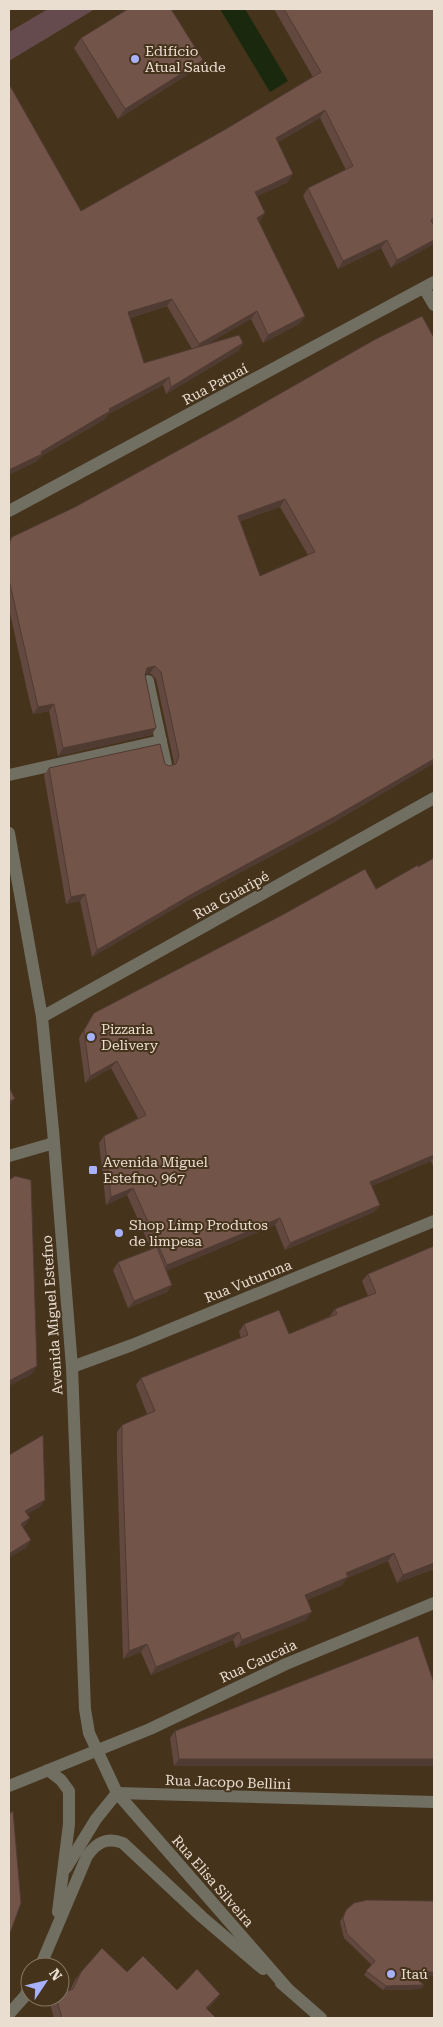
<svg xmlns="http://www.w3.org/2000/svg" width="443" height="2027" viewBox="0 0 443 2027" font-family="'Roboto Serif',serif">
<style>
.green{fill:#664b4e}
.water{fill:#1a290d}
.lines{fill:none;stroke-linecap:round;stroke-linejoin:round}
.minor{stroke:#706f62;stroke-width:12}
.wall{fill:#62483f;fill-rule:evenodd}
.shaded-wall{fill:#503b33}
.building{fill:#725449;stroke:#503b33;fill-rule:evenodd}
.poi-dot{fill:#a7b1fc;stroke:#45331c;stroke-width:2}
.labels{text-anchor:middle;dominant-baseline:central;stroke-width:4;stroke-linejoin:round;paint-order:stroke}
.poi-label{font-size:14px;fill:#eaded1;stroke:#45331c;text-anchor:start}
.street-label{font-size:14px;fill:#eaded1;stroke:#45331c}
</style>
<rect width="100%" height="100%" fill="#45331c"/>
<path class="green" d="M48,9H95L9,61V32Z"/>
<path class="water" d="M220,9H245L288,81L270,92Z"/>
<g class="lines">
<g class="minor">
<path d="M424,288L434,305"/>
<path d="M9,511L434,282"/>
<path d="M148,681L166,765"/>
<path d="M9,775L161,741"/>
<path d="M9,833L42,1017L53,1130L72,1367L85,1709L89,1733L117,1793L287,1988"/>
<path d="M42,1017L434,798"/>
<path d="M9,1156L54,1143"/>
<path d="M72,1367L132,1345L434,1221"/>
<path d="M48,1770L61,1780L69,1791V1824L58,1912"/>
<path d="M9,1786L150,1729L286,1664L434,1603"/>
<path d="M117,1793L434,1802"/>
<path d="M66,1868L96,1819L117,1793"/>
<path d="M40,1967L87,1856C97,1842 107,1837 123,1843L202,1917L263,1969"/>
<path d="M281,1983L321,2018"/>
<path d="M9,2014L25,1996L30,1986"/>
</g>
</g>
<g class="wall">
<path d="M274,9H434V223L391,268L381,248L338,269L303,196L308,188L346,170L320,118L278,142L288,182L257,196L265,213L259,222L305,316L299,324L263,343L251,319L205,345L243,343L238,351L166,394L163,385L107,415L105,419L40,457L36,462L81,211L226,129L313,77ZM167,306L192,349L144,363L130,318Z"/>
<path d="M81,38L196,69L118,119L74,48Z"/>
<path d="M434,338V763L329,825L187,901L92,957L80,901L66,904L44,775L49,768L165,764L169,766L173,765L174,763L156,679L150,673L145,674L156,728L151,735L58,756L49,711L33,714L29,699L9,609V543L12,537ZM280,507L308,555L260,576L240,521Z"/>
<path d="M434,858V1166H433L431,1161L372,1186L380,1205L374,1212L285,1250L275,1225L166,1271L172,1285L167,1292L128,1308L113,1270L118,1262L151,1249L127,1195L106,1205L99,1143L104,1136L138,1118L111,1068L85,1083L79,1038L89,1021L94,1013L376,889Z"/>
<path d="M434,1246V1569L397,1583L388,1561L347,1578L342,1585L307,1600L306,1620L236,1648L233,1640L151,1675L141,1652L123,1659L117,1458V1432L122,1425L147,1414L136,1385L141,1378L241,1338L239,1332L244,1324L289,1334L330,1316L335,1309L368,1296L362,1281L368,1274Z"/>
<path d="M434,1683V1766H174L170,1738L175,1731Z"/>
<path d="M434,1901V1976H413L424,1985L421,1989L383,1990L364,1975L372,1965L344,1938L340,1922L346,1910Z"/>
<path d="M81,1972H127L177,1990L220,1994L214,2002L207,2009L216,2018H54L50,2004L54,1997H60L70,1990L75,1980Z"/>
</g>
<g class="shaded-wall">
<path d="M203,60L196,69L118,119L125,109Z"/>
<path d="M325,110L320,118L271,146L276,138Z"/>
<path d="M293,174L288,182L250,200L255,192Z"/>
<path d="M265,213L260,221L251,226L257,218Z"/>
<path d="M387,240L381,248L338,269L343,261Z"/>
<path d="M434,240V244L391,268L397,260Z"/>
<path d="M172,299L167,306L122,320L128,312Z"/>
<path d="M257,311L251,319L194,352L199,344Z"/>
<path d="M305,316L299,324L263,343L268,335Z"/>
<path d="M243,343L238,351L166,394L171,387Z"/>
<path d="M169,377L163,385L107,415L105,419L40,457L36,462L9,475V470L41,452L109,409Z"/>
<path d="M285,499L280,507L233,523L238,516Z"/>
<path d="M155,666L150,673L142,675L147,668Z"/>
<path d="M54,704L49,711L33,714L38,707Z"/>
<path d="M156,728L151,735L58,756L63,748Z"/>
<path d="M434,759V763L329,825L187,901L92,957L97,950L192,894Z"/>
<path d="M85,894L80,901L66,904L71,897Z"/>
<path d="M117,1061L111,1068L85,1083L90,1076Z"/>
<path d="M15,1099L9,1106V1107V1101Z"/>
<path d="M434,1155V1157L431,1161L365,1189L370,1182Z"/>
<path d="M133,1188L127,1195L106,1205L111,1197Z"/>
<path d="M380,1205L374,1212L285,1250L290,1243Z"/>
<path d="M280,1218L275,1225L162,1273L167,1265Z"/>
<path d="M172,1285L167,1292L128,1308L134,1301Z"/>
<path d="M37,1366L31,1375L9,1386V1381Z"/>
<path d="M45,1500L40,1507L20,1518L25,1511Z"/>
<path d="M30,1518L25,1526L16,1531L21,1524Z"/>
<path d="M31,1540L26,1548L9,1558V1554Z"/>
<path d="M394,1553L388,1561L347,1578L342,1585L300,1603L305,1595L346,1573Z"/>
<path d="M434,1563V1569L397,1583L403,1575Z"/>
<path d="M312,1612L306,1620L236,1648L242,1640Z"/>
<path d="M239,1632L233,1640L151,1675L156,1667Z"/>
<path d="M147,1644L141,1652L123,1659L129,1651Z"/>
<path d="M179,1759H434V1766H174Z"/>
<path d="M408,1972H434V1976H406Z"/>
<path d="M424,1985L421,1989L383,1990L386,1986Z"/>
<path d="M220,1994L214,2002L200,2016L206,2008Z"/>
</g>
<g class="building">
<path d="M128,9H171L203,60L125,109L81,38Z"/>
<path d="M284,9H434V218L431,220L434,226V240L397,260L387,240L343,261L308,188L353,166L325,110L276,138L293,174L255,192L265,213L257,218L305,316L268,335L257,311L199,344L172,299L128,312L144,363L239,335L243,343L171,387L169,377L109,409L110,411L41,452L42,454L9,470V84L81,211L226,129L321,72Z"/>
<path d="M422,316L434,338V759L334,817L192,894L97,950L85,894L71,897L49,768L160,744L165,764L169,766L176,764L179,756L161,672L155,666L147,668L145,675L156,728L63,748L54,704L38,707L9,580V544L12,537L75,507L239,417L374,340ZM285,499L315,552L260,576L238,516Z"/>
<path d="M434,858V1155L370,1182L380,1205L290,1243L280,1218L167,1265L133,1188L111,1197L104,1136L146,1115L117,1061L90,1076L84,1030L94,1013L284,914L365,869L376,889L418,865V867Z"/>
<path d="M9,1087L15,1099L9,1101Z"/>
<path d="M15,1176L31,1180L37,1366L9,1381V1180Z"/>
<path d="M434,1246V1563L403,1575L394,1553L346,1573L348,1577L305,1595L312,1612L242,1640L239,1632L156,1667L147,1644L129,1651L122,1450V1425L155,1411L141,1378L248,1335L244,1324L279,1310L289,1334L337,1314L335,1309L376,1293L368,1274Z"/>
<path d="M157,1247L172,1285L134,1301L118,1262Z"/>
<path d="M43,1435L45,1500L25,1511L30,1518L21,1524L31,1540L9,1554V1455Z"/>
<path d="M418,1636L434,1683V1759H179L175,1731Z"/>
<path d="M13,1811L21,1903L9,1936V1814Z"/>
<path d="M367,1900L434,1901V1972H408L424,1985L386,1986L366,1971L375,1961L347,1934L343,1918L346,1910L354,1903Z"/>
<path d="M102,1948L127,1972L143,1956L177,1990L197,1969L220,1994L206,2008L216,2018H62L56,1997H60V1994L73,1989L81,1972Z"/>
</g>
<g class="poi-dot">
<circle cx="135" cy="59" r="5"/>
<circle cx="91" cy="1037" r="5"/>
<rect x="88" y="1165" width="10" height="10" rx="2.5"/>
<circle cx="119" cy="1233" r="5"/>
<circle cx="391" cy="1974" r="5"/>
</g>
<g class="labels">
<g class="poi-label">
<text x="145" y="51">Edifício<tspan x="145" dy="16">Atual Saúde</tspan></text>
<text x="101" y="1029">Pizzaria<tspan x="101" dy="16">Delivery</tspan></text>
<text x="103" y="1162">Avenida Miguel<tspan x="103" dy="16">Estefno, 967</tspan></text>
<text x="129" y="1225">Shop Limp Produtos<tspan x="129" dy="16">de limpesa</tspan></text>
<text x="401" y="1974">Itaú</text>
</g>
<g class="street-label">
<text transform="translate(215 384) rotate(-28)">Rua Patuaí</text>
<text transform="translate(231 895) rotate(-29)">Rua Guaripé</text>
<text transform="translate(248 1281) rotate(-22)">Rua Vuturuna</text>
<text transform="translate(52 1315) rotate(-94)">Avenida Miguel Estefno</text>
<text transform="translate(258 1661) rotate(-25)">Rua Caucaia</text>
<text transform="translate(228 1782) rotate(2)">Rua Jacopo Bellini</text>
<text transform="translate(213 1881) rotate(49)">Rua Elisa Silveira</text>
</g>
</g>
<rect width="443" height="2027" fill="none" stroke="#eaded1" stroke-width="20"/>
<g transform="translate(45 1982) rotate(55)"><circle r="24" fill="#45331c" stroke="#877764"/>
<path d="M0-4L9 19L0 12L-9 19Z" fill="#a7b1fc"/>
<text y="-8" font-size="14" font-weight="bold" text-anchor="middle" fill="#eaded1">N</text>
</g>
</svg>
